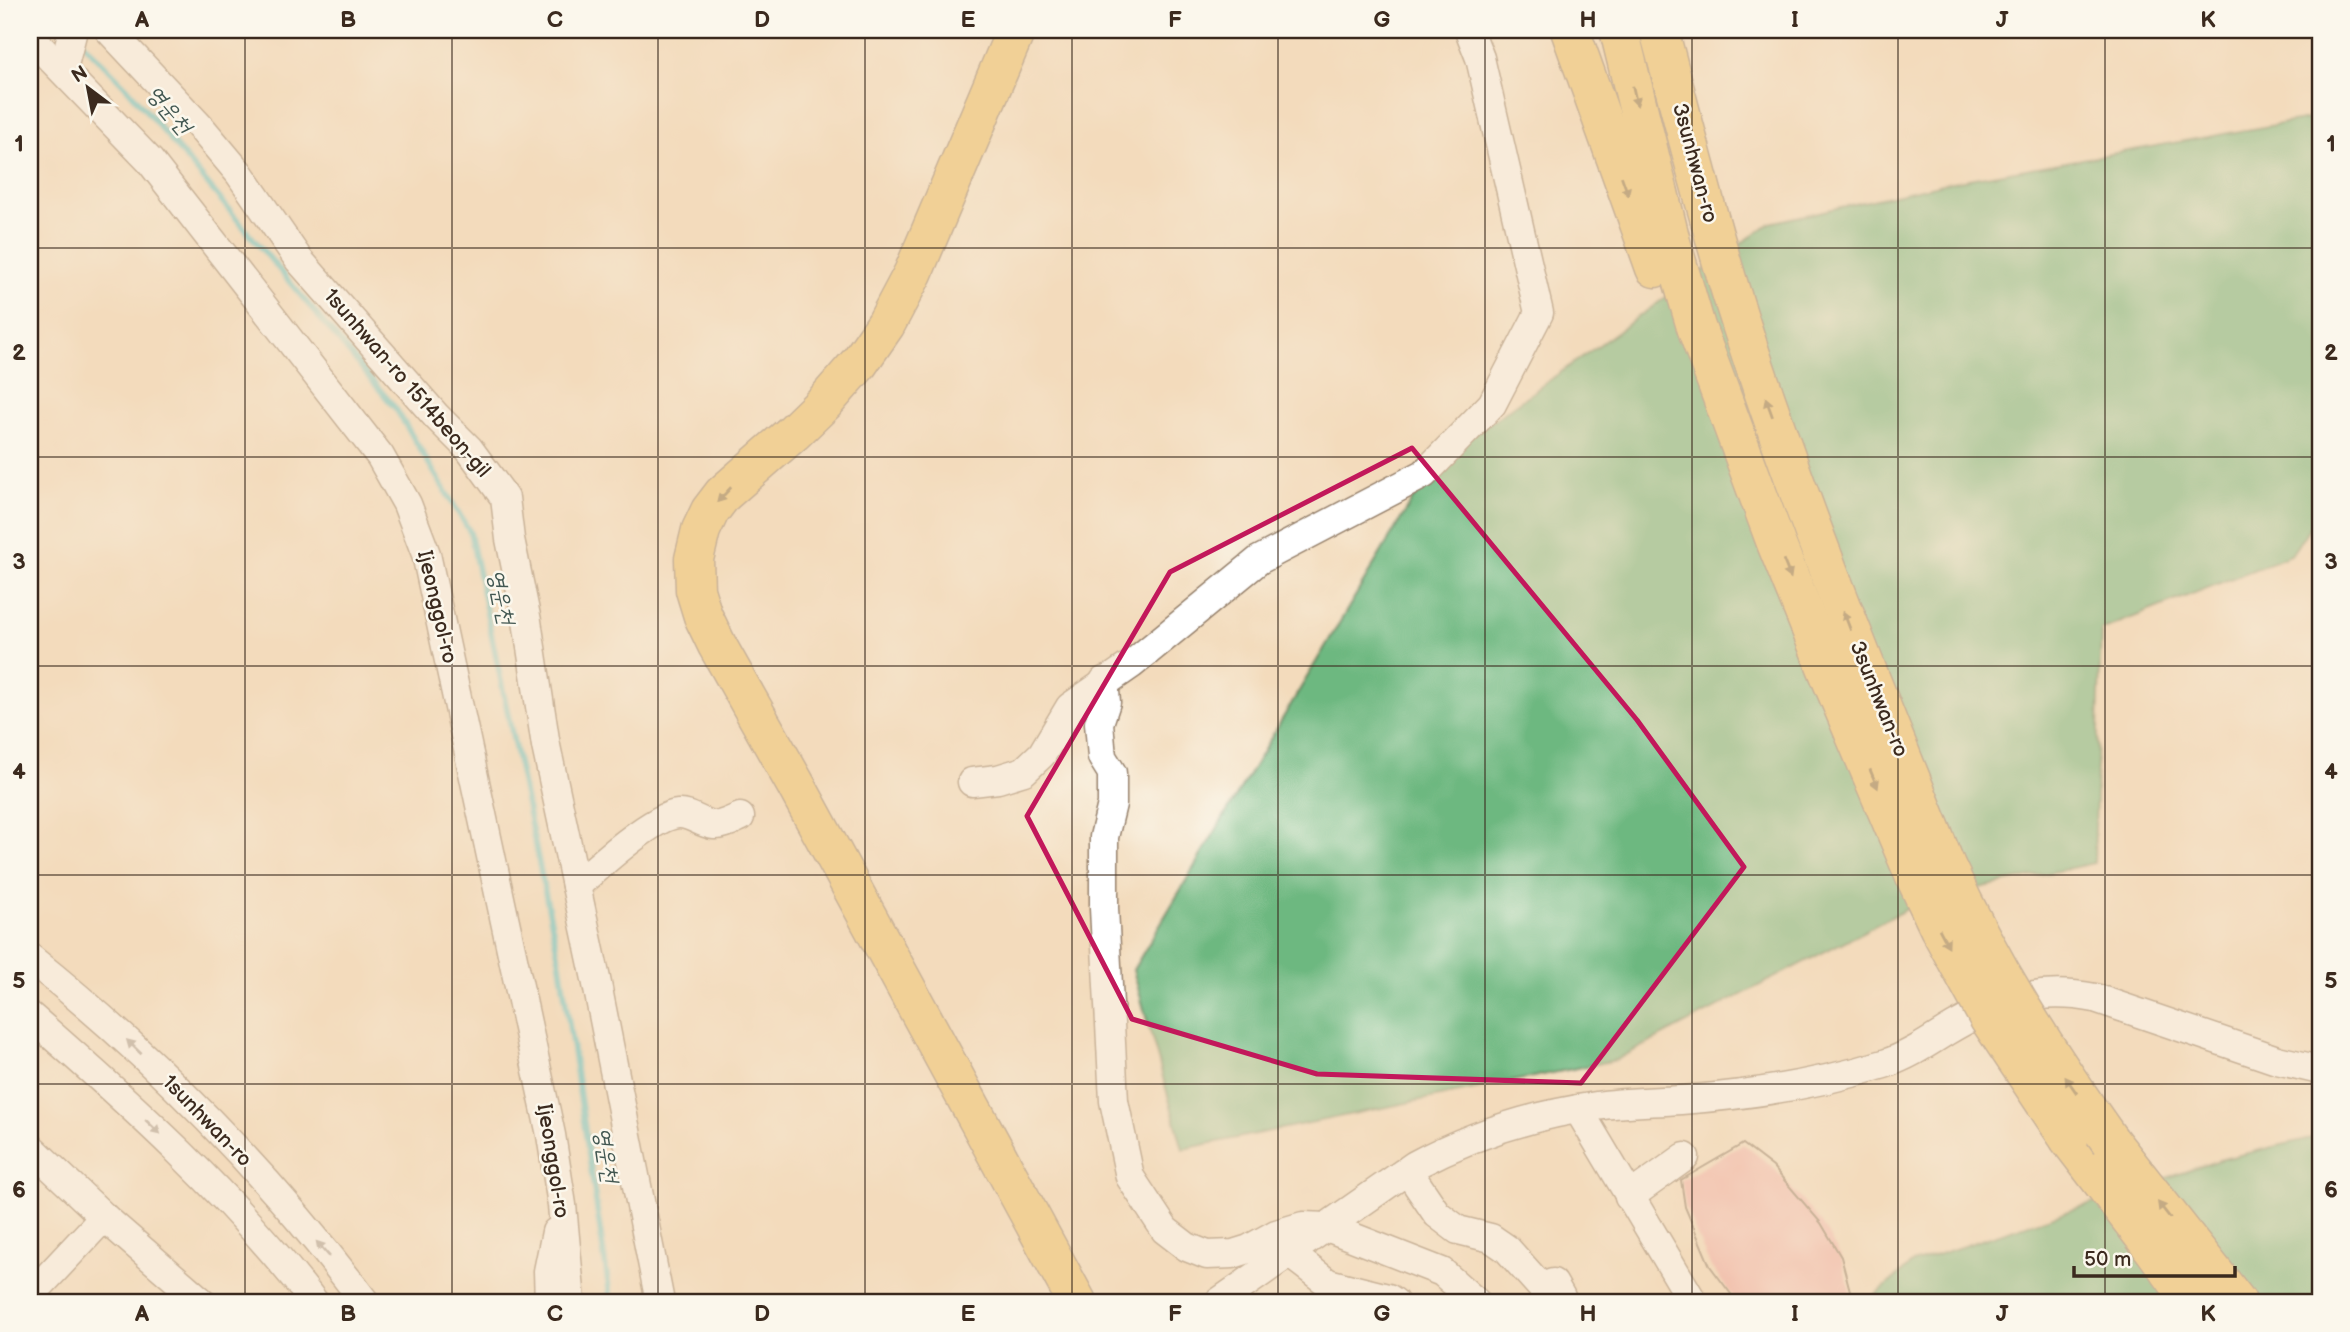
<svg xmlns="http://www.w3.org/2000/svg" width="2350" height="1332" viewBox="0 0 2350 1332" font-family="'Balsamiq Sans','Poor Story',sans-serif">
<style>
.forest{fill:#6db880;stroke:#54714f;stroke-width:2}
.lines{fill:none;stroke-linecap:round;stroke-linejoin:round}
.stream{stroke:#53c1c8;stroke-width:6}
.building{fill:#f2a7a3}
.minor-casing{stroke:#97826d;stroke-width:31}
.highway-casing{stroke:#97826d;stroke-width:41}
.minor{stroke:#fff;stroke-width:28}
.highway{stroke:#f0c469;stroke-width:38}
.highway-bridge-casing{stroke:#97826d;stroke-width:41;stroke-linecap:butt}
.highway-bridge{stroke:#f0c469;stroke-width:38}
.oneway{fill:#8c6f40}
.oneway2{fill:#a79f9a}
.marked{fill:none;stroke:#c2185b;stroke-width:5;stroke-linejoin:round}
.grid{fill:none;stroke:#3b2a1e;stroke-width:2;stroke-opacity:0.55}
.labels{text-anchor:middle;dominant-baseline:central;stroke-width:5;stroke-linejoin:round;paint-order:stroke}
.street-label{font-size:21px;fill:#3b2a1e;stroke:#fbf7ec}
.water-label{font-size:23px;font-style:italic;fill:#425751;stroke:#fbf7ec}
.neatline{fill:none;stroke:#3b2a1e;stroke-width:2.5}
.grid-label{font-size:23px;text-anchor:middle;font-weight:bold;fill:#3b2a1e}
</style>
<rect width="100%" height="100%" fill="#fbf7ec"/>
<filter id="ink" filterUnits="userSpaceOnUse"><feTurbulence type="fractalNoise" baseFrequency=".0143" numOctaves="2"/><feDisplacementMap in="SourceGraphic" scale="14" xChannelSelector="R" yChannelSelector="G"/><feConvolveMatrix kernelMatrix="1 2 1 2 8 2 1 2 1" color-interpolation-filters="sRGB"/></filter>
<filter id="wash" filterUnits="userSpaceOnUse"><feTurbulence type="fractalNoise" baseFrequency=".00686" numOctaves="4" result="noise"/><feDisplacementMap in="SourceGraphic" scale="28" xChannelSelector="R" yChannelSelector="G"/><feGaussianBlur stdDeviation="1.57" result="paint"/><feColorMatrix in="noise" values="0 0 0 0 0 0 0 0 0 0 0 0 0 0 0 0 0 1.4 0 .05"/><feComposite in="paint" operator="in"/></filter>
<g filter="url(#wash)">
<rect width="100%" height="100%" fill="#f3dbbc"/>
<g class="forest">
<path d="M2320,117V512L2291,555L2101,630L2094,863L1924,900L1616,1060L1183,1149L1133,970L1435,462L1770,223L1952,182Z"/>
<path d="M2320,1136V1302H1867L1913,1263L2223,1159Z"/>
</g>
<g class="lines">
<path class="stream" d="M79,39L127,88L396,409L470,532L560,964L611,1302"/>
</g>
<g id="blocks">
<path class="building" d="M1743,1144L1773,1167L1821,1223L1841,1257L1853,1302H1737L1710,1266L1685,1207L1681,1180Z"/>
</g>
</g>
<g filter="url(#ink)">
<use href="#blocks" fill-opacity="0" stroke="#97826d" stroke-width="2"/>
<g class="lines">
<g class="minor-casing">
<g id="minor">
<path d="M109,30L202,129L239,173L299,260L436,416L469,449L505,498L510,539L527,621L546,746L596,979L660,1302"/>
<path d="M30,37L150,161L380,456L407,504L426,554L551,1135L562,1205L571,1302"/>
<path d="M63,69L73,30"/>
<path d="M1104,681L1106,702L1099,723L1102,757L1112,773V804L1104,837V908L1114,1101L1130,1177L1165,1230L1187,1247L1207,1255L1233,1254L1249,1249L1276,1234L1303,1226L1327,1227L1442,1272L1476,1302"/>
<path d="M972,782L998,779L1024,771L1042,754L1070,707L1132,664L1259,560L1424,474L1492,404L1539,313L1480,58L1469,30"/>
<path d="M576,886C596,868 653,816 678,814C691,813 701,824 714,825C721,826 733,820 740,817"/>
<path d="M30,958C153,1056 270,1176 365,1302"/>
<path d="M30,1016C131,1104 232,1195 314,1302"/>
<path d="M1578,1109L1693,1302"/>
<path d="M30,1147L104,1217L202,1302"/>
<path d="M1408,1171L1437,1214L1458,1230L1491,1238L1507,1249L1541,1287L1553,1283L1561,1297"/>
<path d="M1629,1197L1685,1157"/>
<path d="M1289,1253L1328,1283L1388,1298L1394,1302"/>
<path d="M30,1296L104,1217"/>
<path d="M549,1302L548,1271L556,1232"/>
<path d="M1219,1302L1415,1165C1471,1135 1534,1115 1596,1106C1624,1102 1653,1102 1681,1100C1749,1095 1819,1084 1884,1064C1906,1057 1926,1044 1945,1032C1996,1001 2036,987 2095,998L2277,1060L2320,1070"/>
</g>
</g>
<g class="highway-casing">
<g id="highway">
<path d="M1016,30L913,273L886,324L859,363L825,402L793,433L723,494L710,511L701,530L694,559L695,590L703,616L717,645L797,787L1077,1302"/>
<path d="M1570,30L1655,268"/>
<path d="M1619,30L1671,242L1696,327L1776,543L1831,679L1915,877"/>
<path d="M1659,30C1685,127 1709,225 1740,321C1799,506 1873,686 1946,866"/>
<path d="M2069,1139L2155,1251L2192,1302"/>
<path d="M2110,1141L2237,1302"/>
</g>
</g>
<use href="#minor" class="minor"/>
<use href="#highway" class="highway"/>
<g class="highway-bridge-casing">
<g id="highway-bridge">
<path d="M1946,866C1992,966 2046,1051 2110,1141"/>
<path d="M1915,877L1939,928L1989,1019L2069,1139"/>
</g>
</g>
<use href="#highway-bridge" class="highway-bridge"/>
</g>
<defs><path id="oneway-solid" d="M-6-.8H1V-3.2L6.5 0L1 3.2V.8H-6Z" transform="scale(1.75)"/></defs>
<g class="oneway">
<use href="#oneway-solid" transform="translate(1635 96) rotate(77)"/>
<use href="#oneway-solid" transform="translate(1625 186) rotate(70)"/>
<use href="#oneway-solid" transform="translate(1769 407) rotate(-110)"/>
<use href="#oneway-solid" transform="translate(724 495) rotate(133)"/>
<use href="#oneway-solid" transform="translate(1787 569) rotate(68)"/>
<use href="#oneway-solid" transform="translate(1847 621) rotate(-111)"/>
<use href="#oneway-solid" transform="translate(1874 779) rotate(67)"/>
<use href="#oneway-solid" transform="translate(1944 938) rotate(62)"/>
<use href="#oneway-solid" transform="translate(2071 1085) rotate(-125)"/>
<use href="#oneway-solid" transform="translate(2164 1210) rotate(-128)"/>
</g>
<g class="oneway2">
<use href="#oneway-solid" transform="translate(134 1047) rotate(-136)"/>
<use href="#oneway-solid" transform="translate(153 1127) rotate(43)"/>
<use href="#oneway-solid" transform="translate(323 1249) rotate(-131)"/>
</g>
</g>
<path d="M0 0H2350V1332H0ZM1412,448L1637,720L1744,867L1581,1083L1317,1074L1132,1019L1027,816L1170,572Z" fill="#f3dbbc" fill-opacity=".55" fill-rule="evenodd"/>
<path class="marked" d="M1412,448L1637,720L1744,867L1581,1083L1317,1074L1132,1019L1027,816L1170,572Z"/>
<path class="grid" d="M245,30V1302M452,30V1302M658,30V1302M865,30V1302M1072,30V1302M1278,30V1302M1485,30V1302M1692,30V1302M1898,30V1302M2105,30V1302M30,248H2320M30,457H2320M30,666H2320M30,875H2320M30,1084H2320"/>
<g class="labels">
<g class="street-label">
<text transform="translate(1695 163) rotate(75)">3sunhwan-ro</text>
<text transform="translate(407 383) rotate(49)">1sunhwan-ro 1514beon-gil</text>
<text transform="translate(437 607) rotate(77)">Ijeonggol-ro</text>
<text transform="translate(1879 699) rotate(68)">3sunhwan-ro</text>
<text transform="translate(207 1121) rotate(46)">1sunhwan-ro</text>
<text transform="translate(553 1161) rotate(81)">Ijeonggol-ro</text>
</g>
<g class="water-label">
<text transform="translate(169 110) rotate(50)">영운천</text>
<text transform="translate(501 597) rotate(78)">영운천</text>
<text transform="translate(606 1155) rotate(81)">영운천</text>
</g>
</g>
<rect width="2350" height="1332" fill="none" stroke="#fbf7ec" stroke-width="77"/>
<g transform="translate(88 88) rotate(328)" stroke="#fbf7ec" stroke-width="5" paint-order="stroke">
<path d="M0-5L12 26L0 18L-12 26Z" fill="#3b2a1e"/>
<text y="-10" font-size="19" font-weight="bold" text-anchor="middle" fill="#3b2a1e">N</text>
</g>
<path d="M2074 1266v10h161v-10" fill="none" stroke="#3b2a1e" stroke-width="3.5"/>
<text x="2084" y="1266" font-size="21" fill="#3b2a1e" stroke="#fbf7ec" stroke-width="5" paint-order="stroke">50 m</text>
<rect x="38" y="38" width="2274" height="1256" class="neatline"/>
<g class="grid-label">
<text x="142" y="27">A</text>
<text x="348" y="27">B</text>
<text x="555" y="27">C</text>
<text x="762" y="27">D</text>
<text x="968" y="27">E</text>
<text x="1175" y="27">F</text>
<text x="1382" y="27">G</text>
<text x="1588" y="27">H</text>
<text x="1795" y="27">I</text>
<text x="2002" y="27">J</text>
<text x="2208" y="27">K</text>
<text x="19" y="151">1</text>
<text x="2331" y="151">1</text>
<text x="19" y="360">2</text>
<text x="2331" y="360">2</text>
<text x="19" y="569">3</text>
<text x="2331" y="569">3</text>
<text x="19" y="779">4</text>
<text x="2331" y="779">4</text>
<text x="19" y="988">5</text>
<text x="2331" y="988">5</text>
<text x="19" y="1197">6</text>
<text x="2331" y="1197">6</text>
<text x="142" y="1321">A</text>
<text x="348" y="1321">B</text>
<text x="555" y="1321">C</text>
<text x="762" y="1321">D</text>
<text x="968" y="1321">E</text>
<text x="1175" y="1321">F</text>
<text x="1382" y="1321">G</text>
<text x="1588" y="1321">H</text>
<text x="1795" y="1321">I</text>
<text x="2002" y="1321">J</text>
<text x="2208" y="1321">K</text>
</g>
</svg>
